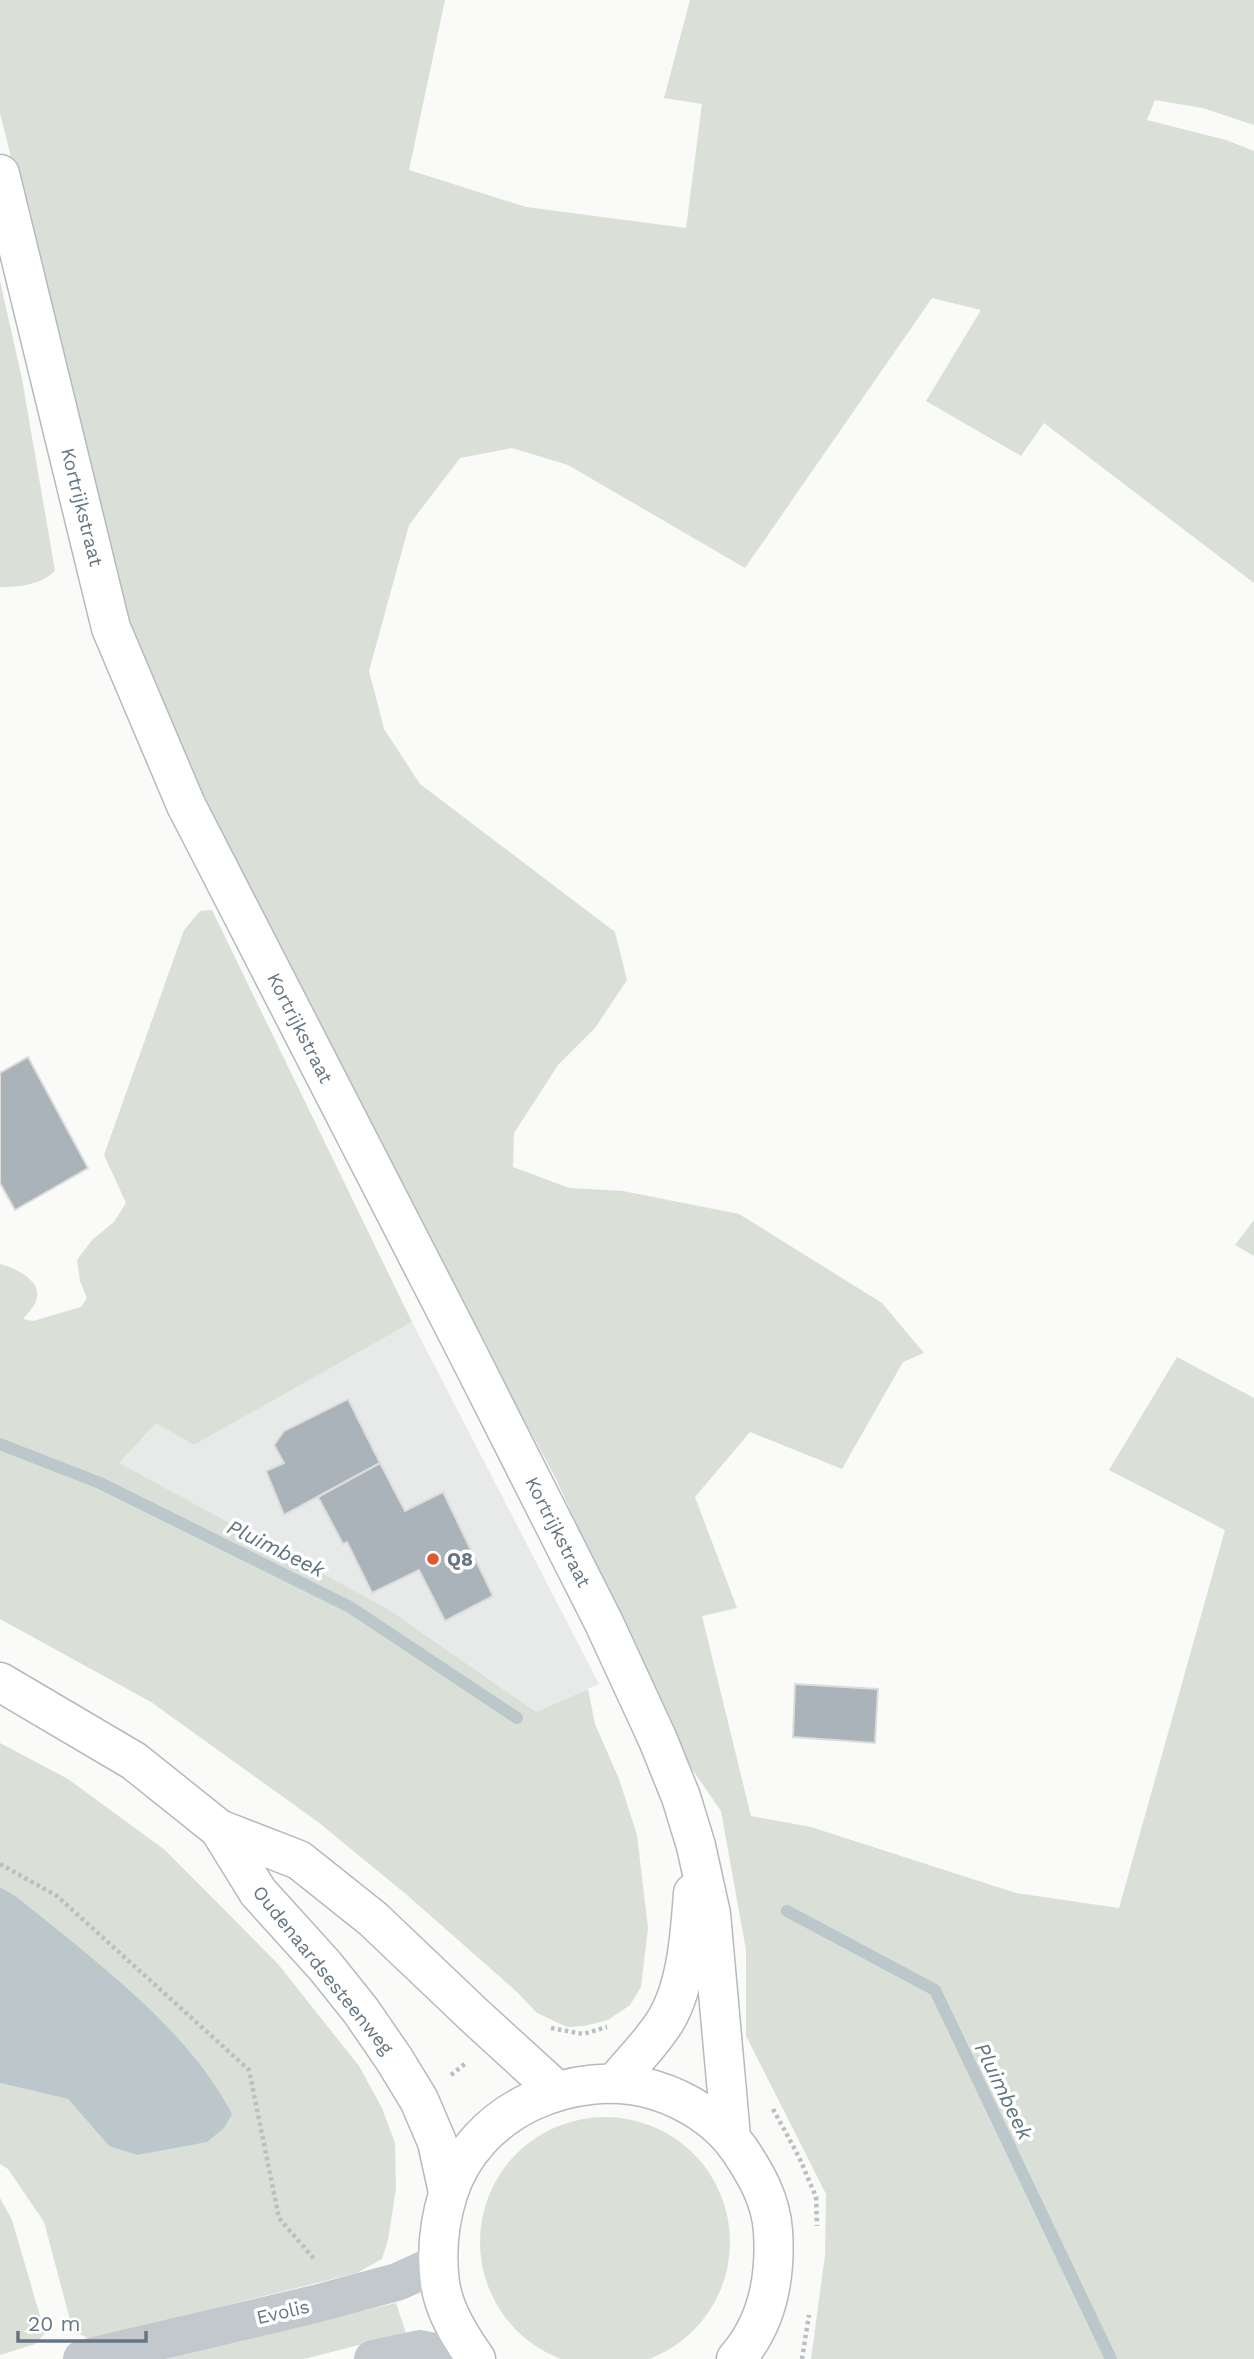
<svg xmlns="http://www.w3.org/2000/svg" width="1254" height="2359" viewBox="0 0 1254 2359" font-family="'Work Sans',sans-serif">
<style>
.built{fill:#e8e9e9}
.green{fill:#dadfd7}
.water{fill:#bbc7cb}
.lines{fill:none;stroke-linecap:round;stroke-linejoin:round}
.stream{stroke:#bbc7cb;stroke-width:12}
.building{fill:#aab3b9;stroke:#dcdcda;stroke-width:2}
.major-casing{stroke:#b5babe;stroke-width:41}
.path{stroke:#bbbfc2;stroke-width:4.5;stroke-dasharray:3.5 3.5;stroke-linecap:butt}
.minor{stroke:#c3c8cc;stroke-width:38}
.major{stroke:#fff;stroke-width:38}
.poi-dot{fill:#e4572e;stroke:#fff;stroke-width:2.5}
.labels{text-anchor:middle;dominant-baseline:central;stroke-width:7;stroke-linejoin:round;paint-order:stroke}
.street-label{font-size:19px;fill:#657683;stroke:#fff}
.poi-label{font-size:19px;font-weight:bold;fill:#657683;stroke:#fff;text-anchor:start}
.water-label{font-size:21px;font-style:italic;fill:#60757c;stroke:#fff}
</style>
<rect width="100%" height="100%" fill="#fafaf8"/>
<path class="built" d="M412,1322L599,1684L536,1712L388,1609L118,1463L156,1423L194,1445Z"/>
<g class="green">
<path d="M0,0H445L409,170L526,207L686,228L702,104L664,98L690,0H1254V125L1203,108L1155,100L1147,120L1226,140L1254,151V583L1044,423L1021,456L926,401L981,310L932,298L745,568L568,465L512,448L460,458L409,525L369,671L384,729L420,784L615,932L627,980L595,1028L558,1065L514,1133L513,1167L569,1188L623,1191L739,1214L882,1303L924,1353L903,1362L842,1469L750,1432L695,1497L737,1608L702,1616L751,1816L811,1827L1016,1893L1119,1908L1225,1530L1109,1470L1177,1357L1254,1398V2359H811L825,2255L826,2194L746,2036V1950L721,1811L683,1756L556,1479L358,1110L193,791L115,597L38,261L0,114Z"/>
<path d="M0,281L22,379L55,571C40,585 20,587 0,587Z"/>
<path d="M212,910L412,1322L194,1445L156,1423L119,1463L388,1609L536,1712L588,1689L595,1724L619,1779L637,1835L648,1928L641,1987L630,2005L608,2020L584,2026L567,2027L537,2013L517,1992L407,1895L318,1822L151,1702L0,1619V1264C14,1268 44,1280 36,1301C34,1307 27,1314 23,1319L33,1321L81,1307L87,1298L80,1281L77,1260L92,1240L114,1222L126,1203L104,1155L184,930L200,911Z"/>
<path d="M1254,1220V1256L1235,1245Z"/>
<path d="M0,1743L68,1779L165,1850L278,1964L359,2066L382,2108L395,2143L396,2188L388,2240L382,2259L357,2273L90,2339L73,2331L44,2222L8,2169L0,2164V2083L68,2099L109,2146L113,1976L17,1897L0,1887Z"/>
<circle cx="605" cy="2242" r="125"/>
<path d="M0,2198L12,2220L45,2333L35,2344L0,2355Z"/>
<path d="M396,2303L406,2333L304,2359H154Z"/>
</g>
<path class="water" d="M0,1887L17,1897C91,1958 187,2027 232,2114L224,2128L207,2142L137,2155L109,2146L68,2099L0,2083Z"/>
<g class="lines">
<g class="stream">
<path d="M0,1444L100,1483L350,1607L517,1718"/>
<path d="M787,1911L935,1990L1111,2359"/>
</g>
</g>
<g class="building">
<path d="M28,1057L88,1168L15,1210L0,1183V1073Z"/>
<path d="M348,1399L380,1463L284,1515L266,1471L284,1463L274,1445L284,1431Z"/>
<path d="M380,1463L405,1511L443,1492L493,1596L445,1621L419,1570L372,1593L347,1542L343,1544L318,1497Z"/>
<path d="M795,1684L878,1689L875,1743L793,1737Z"/>
</g>
<g class="lines">
<g class="major-casing">
<g id="major">
<path d="M0,174L111,628L186,805L462,1342L604,1623L658,1740L681,1797L696,1846L711,1914L731,2137"/>
<path d="M0,1682L134,1761L219,1829L299,1860L373,1919L475,2016L556,2090"/>
<path d="M219,1829L258,1892L325,1966L361,2011L394,2059L419,2100L437,2142L448,2192"/>
<path d="M615,2083C632,2062 652,2043 666,2020C687,1984 690,1934 693,1893"/>
<path d="M476,2359C460,2336 444,2311 440,2283C436,2253 439,2223 448,2194C474,2110 573,2067 654,2090C687,2100 719,2120 739,2149C756,2174 771,2200 773,2231C776,2278 768,2323 736,2359"/>
</g>
</g>
<g class="path">
<path d="M0,1864L57,1896L249,2070L279,2218L315,2260"/>
<path d="M551,2028L583,2034L607,2027"/>
<path d="M451,2075L466,2063"/>
<path d="M773,2109L799,2157L816,2197L817,2226"/>
<path d="M802,2359L809,2315"/>
</g>
<g class="minor">
<path d="M82,2359L315,2304L397,2282L439,2263"/>
<path d="M373,2359L420,2349L469,2359"/>
</g>
<use href="#major" class="major"/>
</g>
<circle class="poi-dot" cx="433" cy="1559" r="7"/>
<g class="labels">
<g class="street-label">
<text transform="translate(82 507) rotate(76)">Kortrijkstraat</text>
<text transform="translate(300 1028) rotate(63)">Kortrijkstraat</text>
<text transform="translate(558 1532) rotate(63)">Kortrijkstraat</text>
<text transform="translate(323 1970) rotate(51)">Oudenaardsesteenweg</text>
<text transform="translate(283 2312) rotate(-13)">Evolis</text>
</g>
<g class="poi-label">
<text x="447" y="1559">Q8</text>
</g>
<g class="water-label">
<text transform="translate(276 1548) rotate(26)">Pluimbeek</text>
<text transform="translate(1004 2091) rotate(64)">Pluimbeek</text>
</g>
</g>
<path d="M18 2331v10h128v-10" fill="none" stroke="#657683" stroke-width="3.5"/>
<text x="28" y="2331" font-size="21" fill="#657683" stroke="#ffffff" stroke-width="5" paint-order="stroke">20 m</text>
</svg>
